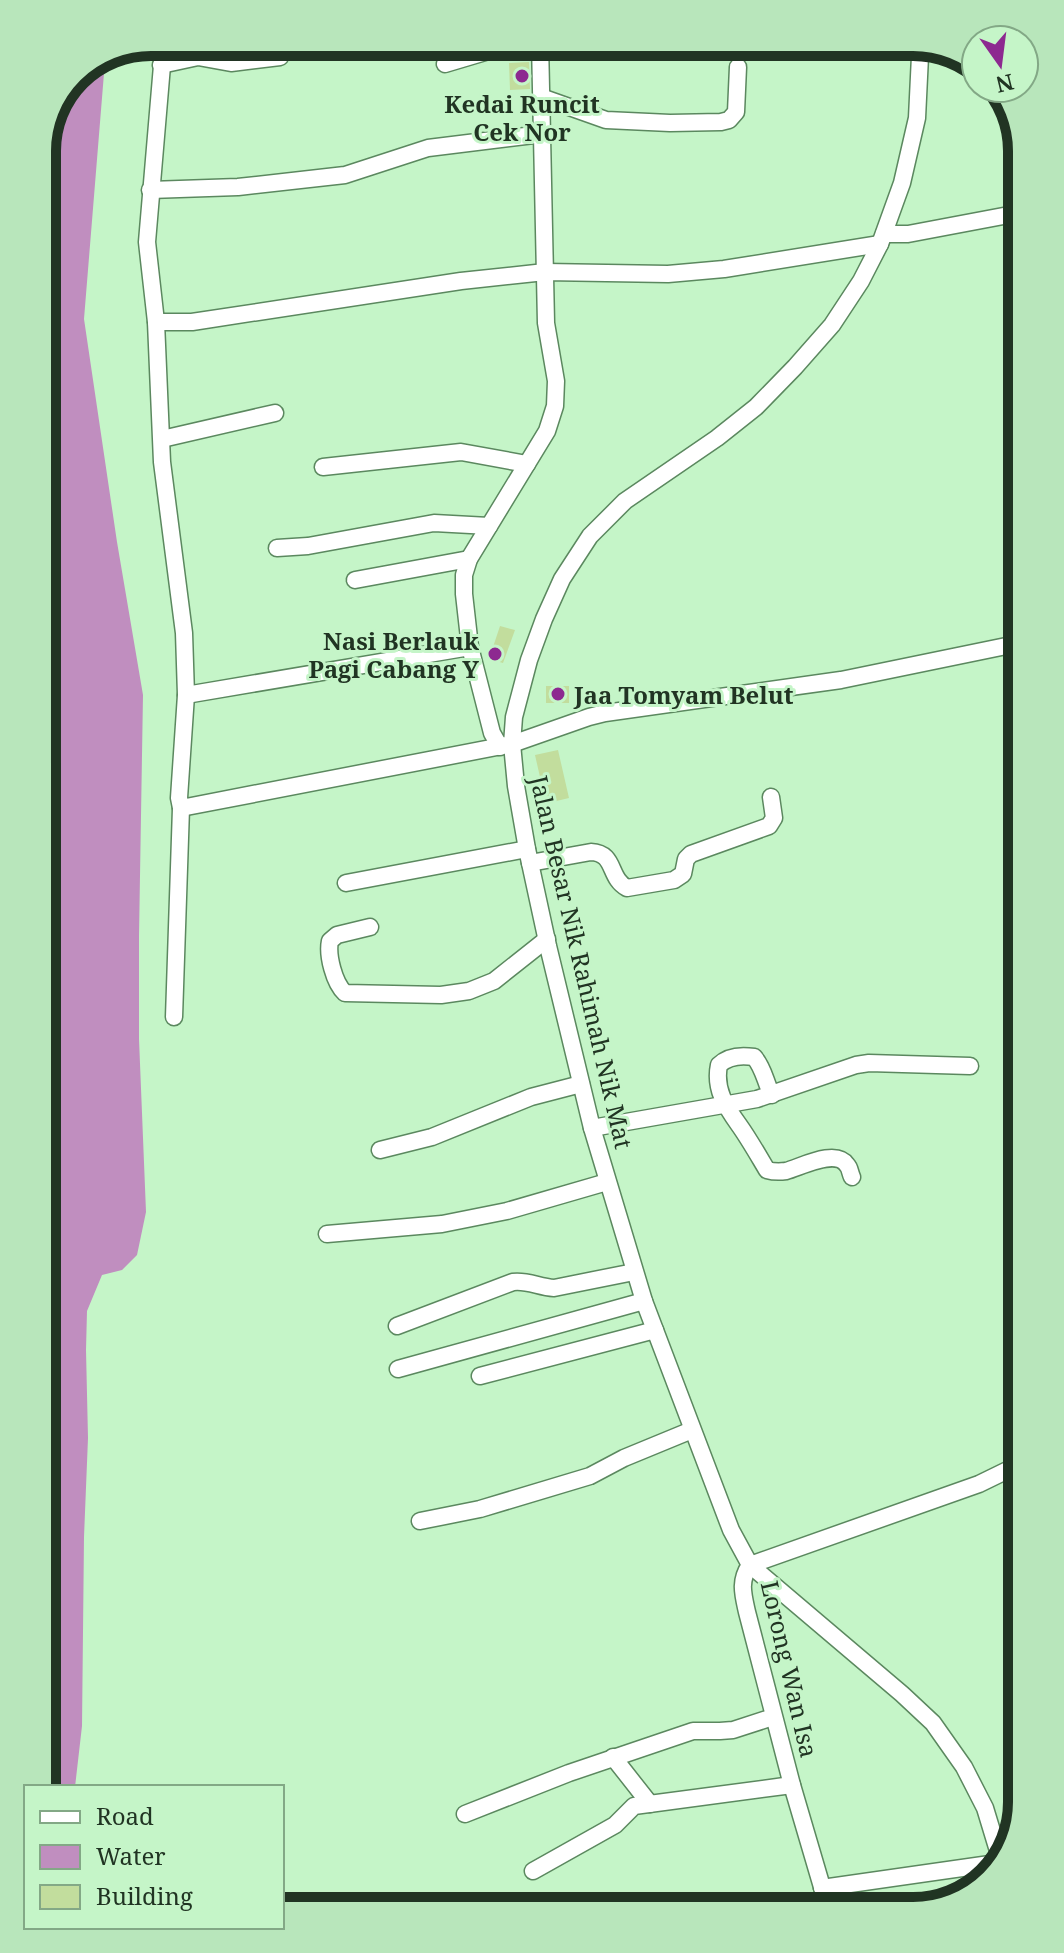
<svg xmlns="http://www.w3.org/2000/svg" width="1064" height="1953" viewBox="0 0 1064 1953" font-family="'Noto Serif',serif">
<style>
.water{fill:#c08ebf}
.building{fill:#c2dd9d}
.lines{fill:none;stroke-linecap:round;stroke-linejoin:round}
.minor-casing{stroke:#5b885f;stroke-width:19}
.minor{stroke:#fff;stroke-width:16}
.poi-dot{fill:#8d2990;stroke:#c5f5c8;stroke-width:3}
.labels{text-anchor:middle;dominant-baseline:central;stroke-width:6;stroke-linejoin:round;paint-order:stroke}
.poi-label{font-size:24px;font-weight:bold;fill:#213423;stroke:#c5f5c8}
.street-label{font-size:24px;fill:#213423;stroke:#c5f5c8}
.rim{fill:none;stroke:#213423;stroke-width:10}
</style>
<rect width="100%" height="100%" fill="#c5f5c8"/>
<path class="water" d="M105,61L84,319L117,542L143,695L139,936V1039L146,1212L137,1255L122,1270L102,1275L87,1311L86,1350L88,1438L84,1537L82,1726L75,1787H50L42,145L74,74Z"/>
<g class="building">
<path d="M529,62L530,89L510,90L509,63Z"/>
<path d="M500,626L515,630L503,663L489,659Z"/>
<rect x="546" y="686" width="23" height="17"/>
<path d="M558,750L569,798L540,805L534,778L540,777L535,755Z"/>
</g>
<g class="lines">
<g class="minor-casing">
<g id="minor">
<path d="M164,42L147,242L156,322L162,462L184,633L186,695L179,798L181,808L512,744L589,717L605,713L841,680L1016,644"/>
<path d="M919,42L920,56L917,118L902,183L880,244L861,281L832,325L795,367L756,407L717,438L625,501L590,536L562,579L544,619L529,660L514,717L512,744L516,786L527,849L548,946L592,1128L644,1301L731,1530L750,1565L902,1694L933,1723L964,1767L985,1808L1002,1864"/>
<path d="M203,57L219,42"/>
<path d="M445,64L492,50H540"/>
<path d="M161,65L198,57L231,63L280,57"/>
<path d="M541,97L606,120L670,123L721,122L729,120L736,112L738,67"/>
<path d="M150,190L238,187L345,175L428,148L542,134"/>
<path d="M884,234H908L1014,214"/>
<path d="M156,322H192L461,281L545,272L668,274L724,269L880,244"/>
<path d="M162,439L275,413"/>
<path d="M323,467L461,452L527,464"/>
<path d="M277,548L308,546L434,523L489,526"/>
<path d="M355,580L469,559"/>
<path d="M186,695L470,647"/>
<path d="M500,747L492,733L470,647L464,594V575L469,559L547,431L555,406L556,381L546,323L540,42"/>
<path d="M530,863L591,852C616,853 608,878 627,888L674,880L683,874L686,859L691,854L769,826L774,818L771,797"/>
<path d="M346,883L527,849"/>
<path d="M370,927L337,935L330,941C327,955 334,983 345,993L441,995L469,991L494,981L547,939"/>
<path d="M174,1017L181,808"/>
<path d="M772,1095C765,1082 764,1068 754,1057C741,1055 728,1056 719,1065C714,1089 726,1107 739,1125C749,1139 758,1155 767,1170C774,1172 779,1172 786,1171C801,1167 836,1148 847,1165C850,1168 850,1173 852,1177"/>
<path d="M592,1128L757,1099L856,1065L869,1063L970,1066"/>
<path d="M380,1150L432,1137L531,1097L581,1084"/>
<path d="M327,1234L442,1224L507,1211L607,1182"/>
<path d="M397,1326L513,1282C527,1280 539,1287 554,1288L634,1272"/>
<path d="M398,1369L644,1301"/>
<path d="M480,1376L655,1330"/>
<path d="M420,1521L480,1509L590,1476L624,1458L692,1430"/>
<path d="M613,1757L650,1804"/>
<path d="M465,1814L569,1773L693,1731H720L733,1730L773,1717"/>
<path d="M533,1871L615,1825L634,1806L792,1785"/>
<path d="M822,1888L1004,1862"/>
<path d="M827,1904L792,1785L747,1612C743,1594 739,1581 750,1565L979,1484L1020,1464"/>
</g>
</g>
<use href="#minor" class="minor"/>
</g>
<g class="poi-dot">
<circle cx="522" cy="76" r="8"/>
<circle cx="495" cy="654" r="8"/>
<circle cx="558" cy="694" r="8"/>
</g>
<g class="labels">
<g class="poi-label">
<text x="522" y="103">Kedai Runcit<tspan x="522" dy="28">Cek Nor</tspan></text>
<text x="479" y="640" text-anchor="end">Nasi Berlauk<tspan x="479" dy="28">Pagi Cabang Y</tspan></text>
<text x="574" y="694" text-anchor="start">Jaa Tomyam Belut</text>
</g>
<g class="street-label">
<text transform="translate(582 962) rotate(77)">Jalan Besar Nik Rahimah Nik Mat</text>
<text transform="translate(790 1669) rotate(77)">Lorong Wan Isa</text>
</g>
</g>
<path d="M0 0H1064V1953H0ZM151 56H913A95 95 0 0 1 1008 151V1802A95 95 0 0 1 913 1897H151A95 95 0 0 1 56 1802V151A95 95 0 0 1 151 56Z" fill="#b8e6bb" fill-rule="evenodd"/>
<path class="rim" d="M151 56H913A95 95 0 0 1 1008 151V1802A95 95 0 0 1 913 1897H151A95 95 0 0 1 56 1802V151A95 95 0 0 1 151 56Z"/>
<rect x="24" y="1785" width="260" height="144" fill="#c5f5c8" stroke="#83a886" stroke-width="2"/>
<rect x="40" y="1811" width="40" height="12" fill="#ffffff" stroke="#83a886" stroke-width="2"/>
<text x="96" y="1825" font-size="24" fill="#213423">Road</text>
<rect x="40" y="1845" width="40" height="24" fill="#c08ebf" stroke="#83a886" stroke-width="2"/>
<text x="96" y="1865" font-size="24" fill="#213423">Water</text>
<rect x="40" y="1885" width="40" height="24" fill="#c2dd9d" stroke="#83a886" stroke-width="2"/>
<text x="96" y="1905" font-size="24" fill="#213423">Building</text>
<g transform="translate(1000 64) rotate(166)"><circle r="38" fill="#c5f5c8" stroke="#83a886" stroke-width="2"/>
<path d="M0-6L14 30L0 20L-14 30Z" fill="#8d2990"/>
<text y="-12" font-size="22" font-weight="bold" text-anchor="middle" fill="#213423">N</text>
</g>
</svg>
